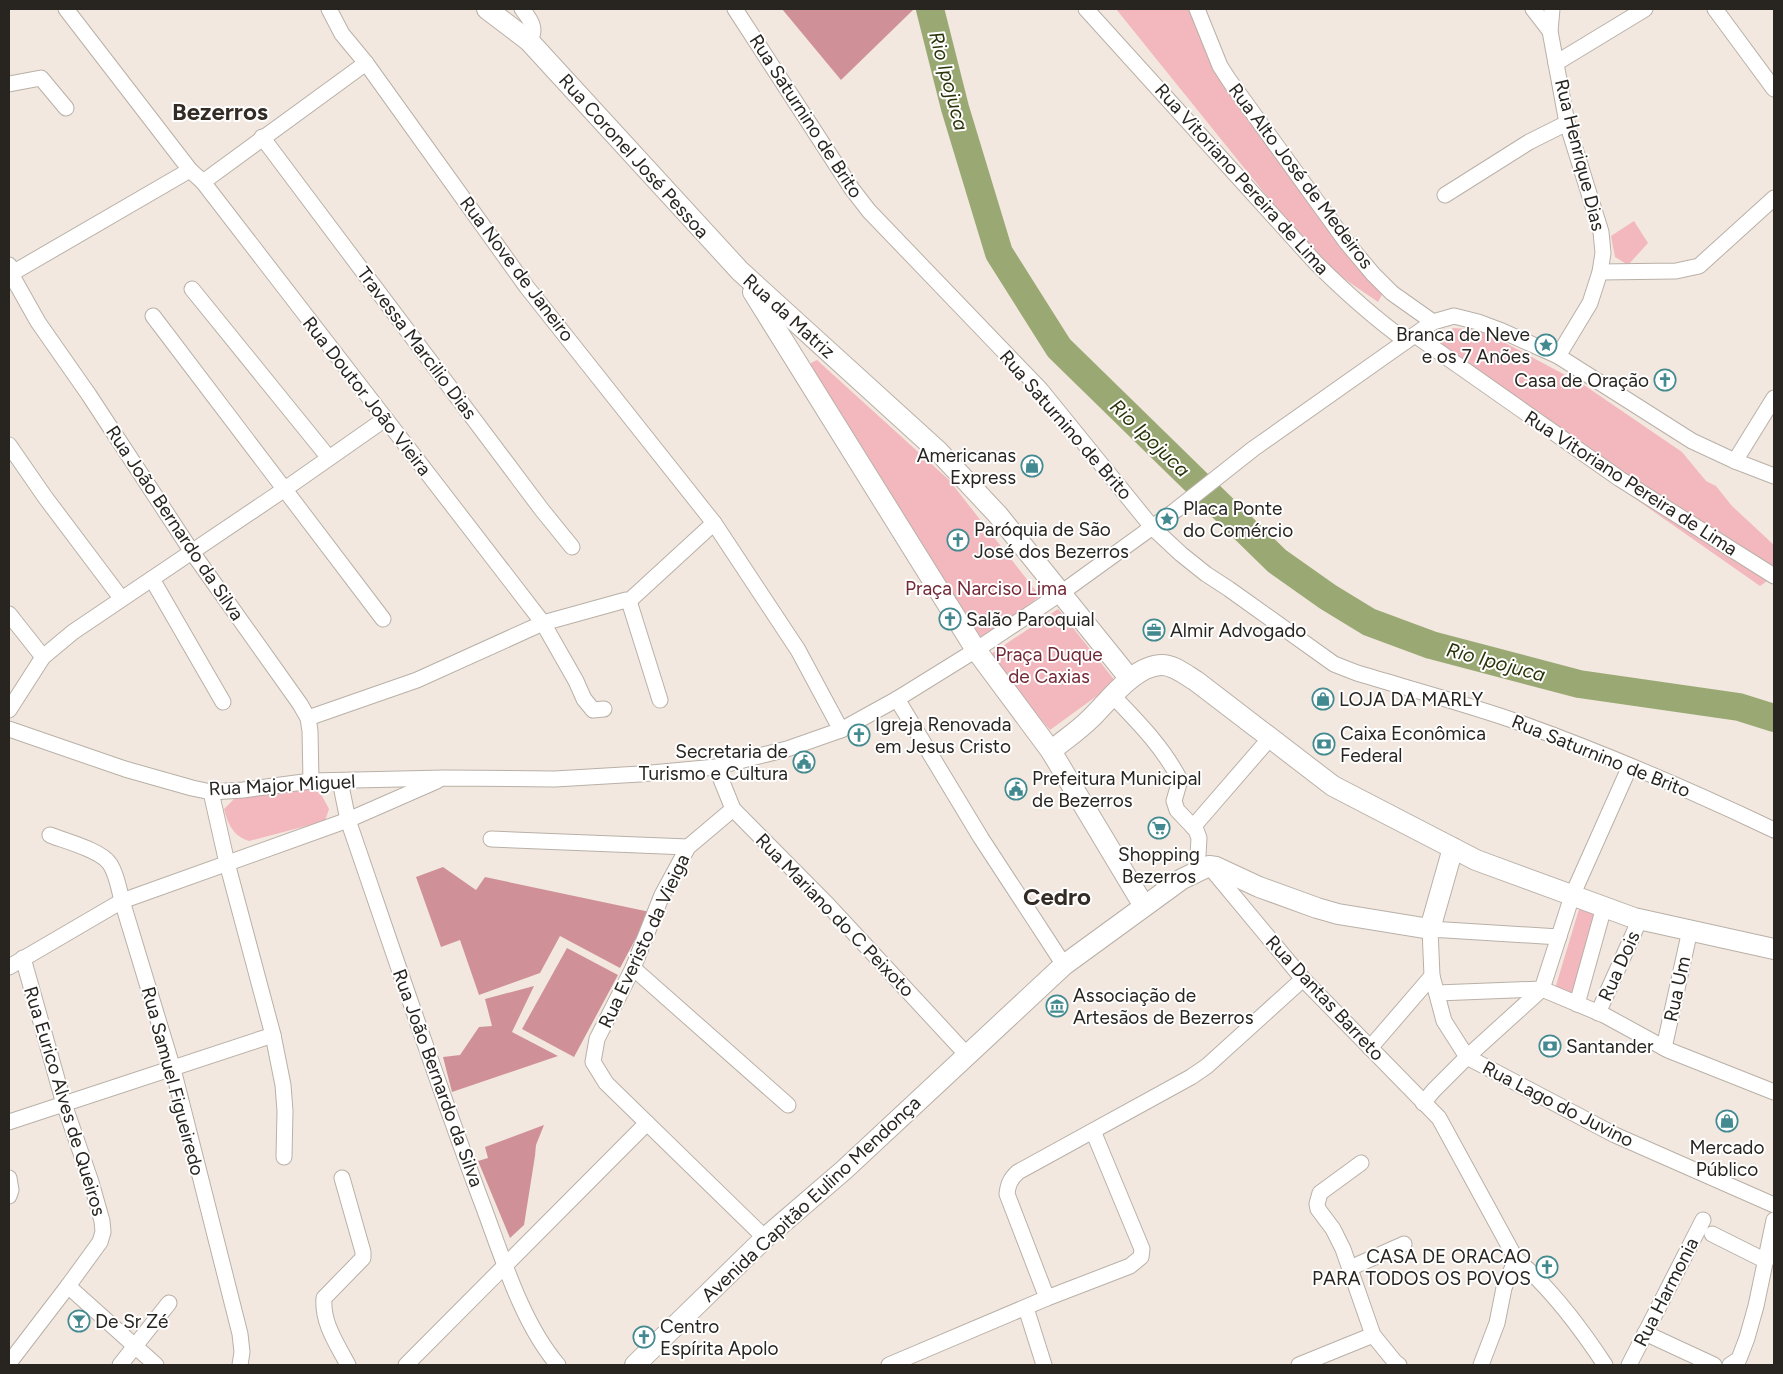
<svg xmlns="http://www.w3.org/2000/svg" width="1783" height="1374" viewBox="0 0 1783 1374" font-family="Figtree,sans-serif">
<style>
.green{fill:#f3b8be}
.forest{fill:#cf9197}
.lines{fill:none;stroke-linecap:round;stroke-linejoin:round}
.river{stroke:#9aa974;stroke-width:28}
.street-casing{stroke:#b9b0a7;stroke-width:17}
.secondary-casing{stroke:#b9b0a7;stroke-width:22}
.street{stroke:#fff;stroke-width:15}
.secondary{stroke:#fff;stroke-width:20}
.labels{text-anchor:middle;dominant-baseline:central;stroke-width:4;stroke-linejoin:round;paint-order:stroke}
.street-label{font-size:19px;fill:#282521;stroke:#fff}
.poi-label{font-size:19px;fill:#282521;stroke:#fff;text-anchor:start}
.park-label{font-size:19px;fill:#732836;stroke:#fff}
.water-label{font-size:20px;font-style:italic;fill:#2a3309;stroke:#fff}
.district-label{font-size:24px;font-weight:bold;fill:#332c25;stroke:#fff}
</style>
<rect width="100%" height="100%" fill="#f2e8df"/>
<g class="green">
<path d="M1116,9H1192L1219,76L1383,293L1378,302L1320,262Z"/>
<path d="M1634,221L1648,243L1628,265L1615,257L1611,236Z"/>
<path d="M1453,328L1481,330L1584,385L1682,452L1706,481L1716,486L1732,506L1774,545V576L1760,586L1430,355L1436,346Z"/>
<path d="M817,360L949,480L1040,596L986,637L976,636L809,371L811,363Z"/>
<path d="M1058,609L1116,682L1050,730L988,656Z"/>
<path d="M312,787L322,796L329,809L325,821L249,841C233,836 228,824 224,809L236,797Z"/>
<path d="M1580,906L1597,913L1574,999L1554,992Z"/>
</g>
<g class="forest">
<path d="M782,9H914L841,80Z"/>
<path d="M443,867L476,890L485,877L650,912L620,968L560,936L540,973L479,995L460,940L441,947L416,877Z"/>
<path d="M567,948L618,975L574,1057L522,1029Z"/>
<path d="M534,986L512,1032L558,1056L452,1092L443,1057L460,1055L479,1027L492,1026L485,999Z"/>
<path d="M544,1125L536,1145L535,1156L524,1225L510,1238L478,1161L488,1158L485,1147Z"/>
</g>
<g class="lines">
<path class="river" d="M930,9L955,108L999,253L1059,348L1277,561L1328,597L1369,622L1431,645L1579,684L1739,707L1774,718"/>
<g class="street-casing">
<g id="street">
<path d="M66,9L190,170L203,182L543,623L576,681L584,699L593,710L604,709"/>
<path d="M329,9L342,34L366,63L526,286L714,523L798,650L841,730"/>
<path d="M522,9C530,19 538,29 529,41"/>
<path d="M735,9L852,189L869,211L1041,390L1152,527L1181,554L1206,574L1229,589L1334,664L1357,673C1407,688 1459,702 1509,719C1599,751 1688,789 1774,830"/>
<path d="M1086,9L1315,262C1344,291 1373,317 1406,341"/>
<path d="M1197,9L1220,66L1229,80L1347,243L1373,274L1392,293L1433,322"/>
<path d="M1533,9L1550,31"/>
<path d="M1552,9L1550,31L1567,123L1601,232L1603,253L1600,272L1590,303L1558,356"/>
<path d="M1715,9L1774,89"/>
<path d="M1556,63L1645,9"/>
<path d="M9,84L41,78L66,108"/>
<path d="M262,137L542,510L572,547"/>
<path d="M203,182L366,63"/>
<path d="M1445,195L1529,142L1567,123"/>
<path d="M9,265L11,274L38,322L89,395L192,552L300,704L308,718L310,731L311,781"/>
<path d="M1600,272L1676,271L1699,266L1774,198"/>
<path d="M9,275L190,170"/>
<path d="M192,289L329,458"/>
<path d="M153,316L383,619"/>
<path d="M1415,335L1620,479L1774,576"/>
<path d="M9,445L45,497L121,598"/>
<path d="M1735,461L1774,398"/>
<path d="M152,579L223,702"/>
<path d="M629,601L714,523"/>
<path d="M9,614L43,657"/>
<path d="M1113,696C1138,722 1163,747 1180,780L1174,801L1177,810L1196,830L1199,838L1197,872"/>
<path d="M897,699L981,838L1064,965"/>
<path d="M9,710L43,657L73,632L285,489L385,419"/>
<path d="M308,718L417,680L543,623L626,600L629,601L660,700"/>
<path d="M9,729L125,769L192,788L211,792L243,790L311,781L444,778L555,779L640,774L716,767L787,749L841,730L897,699L976,650L1061,593L1176,510L1253,449L1433,322L1454,316L1478,322L1502,331L1558,356L1692,441L1735,461L1774,476"/>
<path d="M716,767L733,809L828,905L967,1055"/>
<path d="M340,781L348,820C391,945 433,1071 479,1195C500,1249 520,1321 558,1365"/>
<path d="M211,792L227,863L273,1035L283,1085L285,1111L284,1157"/>
<path d="M733,809L688,847L662,895L633,968L597,1039L593,1062L606,1083L765,1238"/>
<path d="M1193,827L1270,738"/>
<path d="M50,835C65,841 101,850 110,864C117,875 119,889 122,901L173,1069L240,1334L242,1352L240,1365"/>
<path d="M491,839L688,847"/>
<path d="M1209,866L1303,979L1439,1118L1516,1259C1551,1288 1580,1327 1605,1365"/>
<path d="M1559,937L1430,929L1432,976L1444,1021L1467,1057L1615,1135L1774,1205"/>
<path d="M9,967L122,901L348,820L437,781"/>
<path d="M633,968L788,1105"/>
<path d="M1437,993L1542,989L1604,1015L1668,1050L1774,1092"/>
<path d="M1577,1004L1604,907"/>
<path d="M1598,1013L1640,919"/>
<path d="M1370,1048L1432,976"/>
<path d="M1664,1048L1690,930"/>
<path d="M1423,1103L1434,1090L1467,1057L1542,989L1572,896L1630,766"/>
<path d="M9,1122L273,1035"/>
<path d="M1361,1163L1320,1193L1317,1204L1318,1209L1333,1229L1343,1249L1373,1335L1395,1362L1399,1365"/>
<path d="M9,1178L11,1190L9,1196"/>
<path d="M342,1178L363,1252V1258L324,1298C322,1323 337,1344 348,1365"/>
<path d="M1712,1234L1766,1261"/>
<path d="M1350,1268L1404,1244"/>
<path d="M68,1286L156,1365"/>
<path d="M1047,1298L1007,1194C1008,1185 1010,1179 1018,1172L1191,1077L1207,1066L1303,979"/>
<path d="M1026,1308L1044,1365"/>
<path d="M1645,1333L1714,1365"/>
<path d="M9,1363L68,1286L100,1242L103,1232L102,1221L91,1182L64,1104L23,958"/>
<path d="M120,1365L169,1303"/>
<path d="M406,1365L647,1123"/>
<path d="M889,1365L1047,1298L1130,1266L1141,1257L1142,1249L1093,1131"/>
<path d="M1299,1365L1373,1335"/>
<path d="M1481,1365L1497,1323L1504,1288L1516,1259"/>
<path d="M1629,1365L1703,1220"/>
<path d="M1730,1365L1739,1359L1747,1338L1756,1306L1774,1220"/>
</g>
</g>
<g class="secondary-casing">
<g id="secondary">
<path d="M487,9L529,41L740,271L939,452L998,515L1130,679"/>
<path d="M753,292L976,650L1051,751L1144,906"/>
<path d="M1051,751C1064,740 1078,731 1090,719C1108,702 1134,665 1162,665C1174,665 1186,675 1196,681L1333,786L1476,860L1634,918L1774,949"/>
<path d="M635,1365L765,1238L844,1170L1064,965L1182,879L1209,866L1216,867L1259,887L1317,908L1338,914L1430,929L1453,848"/>
</g>
</g>
<use href="#street" class="street"/>
<use href="#secondary" class="secondary"/>
</g>
<defs>
<g id="sight-ring" transform="scale(1.125)"><circle r="9.5" fill="#fff" stroke="#438a90" stroke-width="1.5"/><path d="M0-6L1.8-2.2L6-1.7L2.9 1.2L3.7 5.4L0 3.3L-3.7 5.4L-2.9 1.2L-6-1.7L-1.8-2.2Z" fill="#438a90"/></g>
<g id="church-ring" transform="scale(1.125)"><circle r="9.5" fill="#fff" stroke="#438a90" stroke-width="1.5"/><path d="M-1.2-6h2.4v3.5h3.3v2.4h-3.3V6h-2.4V-.1h-3.3v-2.4h3.3Z" fill="#438a90"/></g>
<g id="shop-ring" transform="scale(1.125)"><circle r="9.5" fill="#fff" stroke="#438a90" stroke-width="1.5"/><path d="M-5-2.5h2.3a2.7 3.5 0 0 1 5.4 0H5L5.5 6h-11ZM-1.5-2.5h3a1.5 2.3 0 0 0-3 0Z" fill="#438a90"/></g>
<g id="office-ring" transform="scale(1.125)"><circle r="9.5" fill="#fff" stroke="#438a90" stroke-width="1.5"/><path d="M-6-3h4V-5.5h4V-3h4V5H-6ZM-1-4.5V-3h2v-1.5ZM-6 0V1H6V0Z" fill="#438a90"/></g>
<g id="bank-ring" transform="scale(1.125)"><circle r="9.5" fill="#fff" stroke="#438a90" stroke-width="1.5"/><path d="M-6-4H6V4H-6ZM0-2.3a2.3 2.3 0 1 0 0 4.6a2.3 2.3 0 1 0 0-4.6Z" fill="#438a90"/></g>
<g id="civic-ring" transform="scale(1.125)"><circle r="9.5" fill="#fff" stroke="#438a90" stroke-width="1.5"/><path d="M-.6-6.5H3V-4.5H.6V-3L4-1V1h2V6H-6V1h2V-1L-.6-3ZM-1.2 2.5V6h2.4V2.5Z" fill="#438a90"/></g>
<g id="supermarket-ring" transform="scale(1.125)"><circle r="9.5" fill="#fff" stroke="#438a90" stroke-width="1.5"/><path d="M-6-5.5h2.5l.6 2H6L4.5 2H-2.5L-4.4-4H-6ZM-1.5 3.2a1.3 1.3 0 1 0 .1 0ZM3 3.2a1.3 1.3 0 1 0 .1 0Z" fill="#438a90"/></g>
<g id="museum-ring" transform="scale(1.125)"><circle r="9.5" fill="#fff" stroke="#438a90" stroke-width="1.5"/><path d="M0-6L6-3V-2H-6V-3ZM-5-1h2V3h-2ZM-1-1h2V3h-2ZM3-1h2V3H3ZM-6 4H6V6H-6Z" fill="#438a90"/></g>
<g id="bar-ring" transform="scale(1.125)"><circle r="9.5" fill="#fff" stroke="#438a90" stroke-width="1.5"/><path d="M-6-5H6L.8 .8V4.5H3.5V6h-7V4.5H-.8V.8Z" fill="#438a90"/></g>
</defs>
<g fill-rule="evenodd">
<use href="#sight-ring" x="1546" y="345"/>
<use href="#church-ring" x="1665" y="380"/>
<use href="#shop-ring" x="1032" y="466"/>
<use href="#sight-ring" x="1167" y="519"/>
<use href="#church-ring" x="958" y="540"/>
<use href="#church-ring" x="950" y="619"/>
<use href="#office-ring" x="1154" y="630"/>
<use href="#shop-ring" x="1323" y="699"/>
<use href="#church-ring" x="859" y="735"/>
<use href="#bank-ring" x="1324" y="744"/>
<use href="#civic-ring" x="804" y="762"/>
<use href="#civic-ring" x="1016" y="789"/>
<use href="#supermarket-ring" x="1159" y="828"/>
<use href="#museum-ring" x="1057" y="1006"/>
<use href="#bank-ring" x="1550" y="1046"/>
<use href="#shop-ring" x="1727" y="1121"/>
<use href="#church-ring" x="1547" y="1267"/>
<use href="#bar-ring" x="79" y="1321"/>
<use href="#church-ring" x="644" y="1337"/>
</g>
<g class="labels">
<g class="street-label">
<text transform="translate(806 116) rotate(57)">Rua Saturnino de Brito</text>
<text transform="translate(1580 155) rotate(76)">Rua Henrique Dias</text>
<text transform="translate(634 156) rotate(48)">Rua Coronel José Pessoa</text>
<text transform="translate(1301 176) rotate(53)">Rua Alto José de Medeiros</text>
<text transform="translate(1242 179) rotate(48)">Rua Vitoriano Pereira de Lima</text>
<text transform="translate(517 269) rotate(53)">Rua Nove de Janeiro</text>
<text transform="translate(789 316) rotate(42)">Rua da Matriz</text>
<text transform="translate(417 343) rotate(53)">Travessa Marcilio Dias</text>
<text transform="translate(367 396) rotate(52)">Rua Doutor João Vieira</text>
<text transform="translate(1066 425) rotate(49)">Rua Saturnino de Brito</text>
<text transform="translate(1631 483) rotate(33)">Rua Vitoriano Pereira de Lima</text>
<text transform="translate(175 523) rotate(56)">Rua João Bernardo da Silva</text>
<text transform="translate(1601 756) rotate(22)">Rua Saturnino de Brito</text>
<text transform="translate(282 785) rotate(-3)">Rua Major Miguel</text>
<text transform="translate(835 915) rotate(46)">Rua Mariano do C Peixoto</text>
<text transform="translate(644 941) rotate(-65)">Rua Everisto da Vieiga</text>
<text transform="translate(1619 966) rotate(-66)">Rua Dois</text>
<text transform="translate(1677 989) rotate(-78)">Rua Um</text>
<text transform="translate(1325 998) rotate(47)">Rua Dantas Barreto</text>
<text transform="translate(438 1078) rotate(70)">Rua João Bernardo da Silva</text>
<text transform="translate(173 1081) rotate(75)">Rua Samuel Figueiredo</text>
<text transform="translate(65 1101) rotate(73)">Rua Eurico Alves de Queiros</text>
<text transform="translate(1558 1104) rotate(27)">Rua Lago do Juvino</text>
<text transform="translate(811 1199) rotate(-43)">Avenida Capitão Eulino Mendonça</text>
<text transform="translate(1666 1292) rotate(-63)">Rua Harmonia</text>
</g>
<g class="poi-label">
<text x="1530" y="334" text-anchor="end">Branca de Neve<tspan x="1530" dy="22">e os 7 Anões</tspan></text>
<text x="1649" y="380" text-anchor="end">Casa de Oração</text>
<text x="1016" y="455" text-anchor="end">Americanas<tspan x="1016" dy="22">Express</tspan></text>
<text x="1183" y="508">Placa Ponte<tspan x="1183" dy="22">do Comércio</tspan></text>
<text x="974" y="529">Paróquia de São<tspan x="974" dy="22">José dos Bezerros</tspan></text>
<text x="966" y="619">Salão Paroquial</text>
<text x="1170" y="630">Almir Advogado</text>
<text x="1339" y="699">LOJA DA MARLY</text>
<text x="875" y="724">Igreja Renovada<tspan x="875" dy="22">em Jesus Cristo</tspan></text>
<text x="1340" y="733">Caixa Econômica<tspan x="1340" dy="22">Federal</tspan></text>
<text x="788" y="751" text-anchor="end">Secretaria de<tspan x="788" dy="22">Turismo e Cultura</tspan></text>
<text x="1032" y="778">Prefeitura Municipal<tspan x="1032" dy="22">de Bezerros</tspan></text>
<text x="1159" y="854" text-anchor="middle">Shopping<tspan x="1159" dy="22">Bezerros</tspan></text>
<text x="1073" y="995">Associação de<tspan x="1073" dy="22">Artesãos de Bezerros</tspan></text>
<text x="1566" y="1046">Santander</text>
<text x="1727" y="1147" text-anchor="middle">Mercado<tspan x="1727" dy="22">Público</tspan></text>
<text x="1531" y="1256" text-anchor="end">CASA DE ORACAO<tspan x="1531" dy="22">PARA TODOS OS POVOS</tspan></text>
<text x="95" y="1321">De Sr Zé</text>
<text x="660" y="1326">Centro<tspan x="660" dy="22">Espírita Apolo</tspan></text>
</g>
<g class="park-label">
<text x="986" y="588">Praça Narciso Lima</text>
<text x="1049" y="654">Praça Duque<tspan x="1049" dy="22">de Caxias</tspan></text>
</g>
<g class="water-label">
<text transform="translate(949 81) rotate(75)">Rio Ipojuca</text>
<text transform="translate(1150 438) rotate(44)">Rio Ipojuca</text>
<text transform="translate(1496 662) rotate(15)">Rio Ipojuca</text>
</g>
<g class="district-label">
<text x="220" y="111">Bezerros</text>
<text x="1057" y="896">Cedro</text>
</g>
</g>
<rect width="1783" height="1374" fill="none" stroke="#282521" stroke-width="20"/>
</svg>
